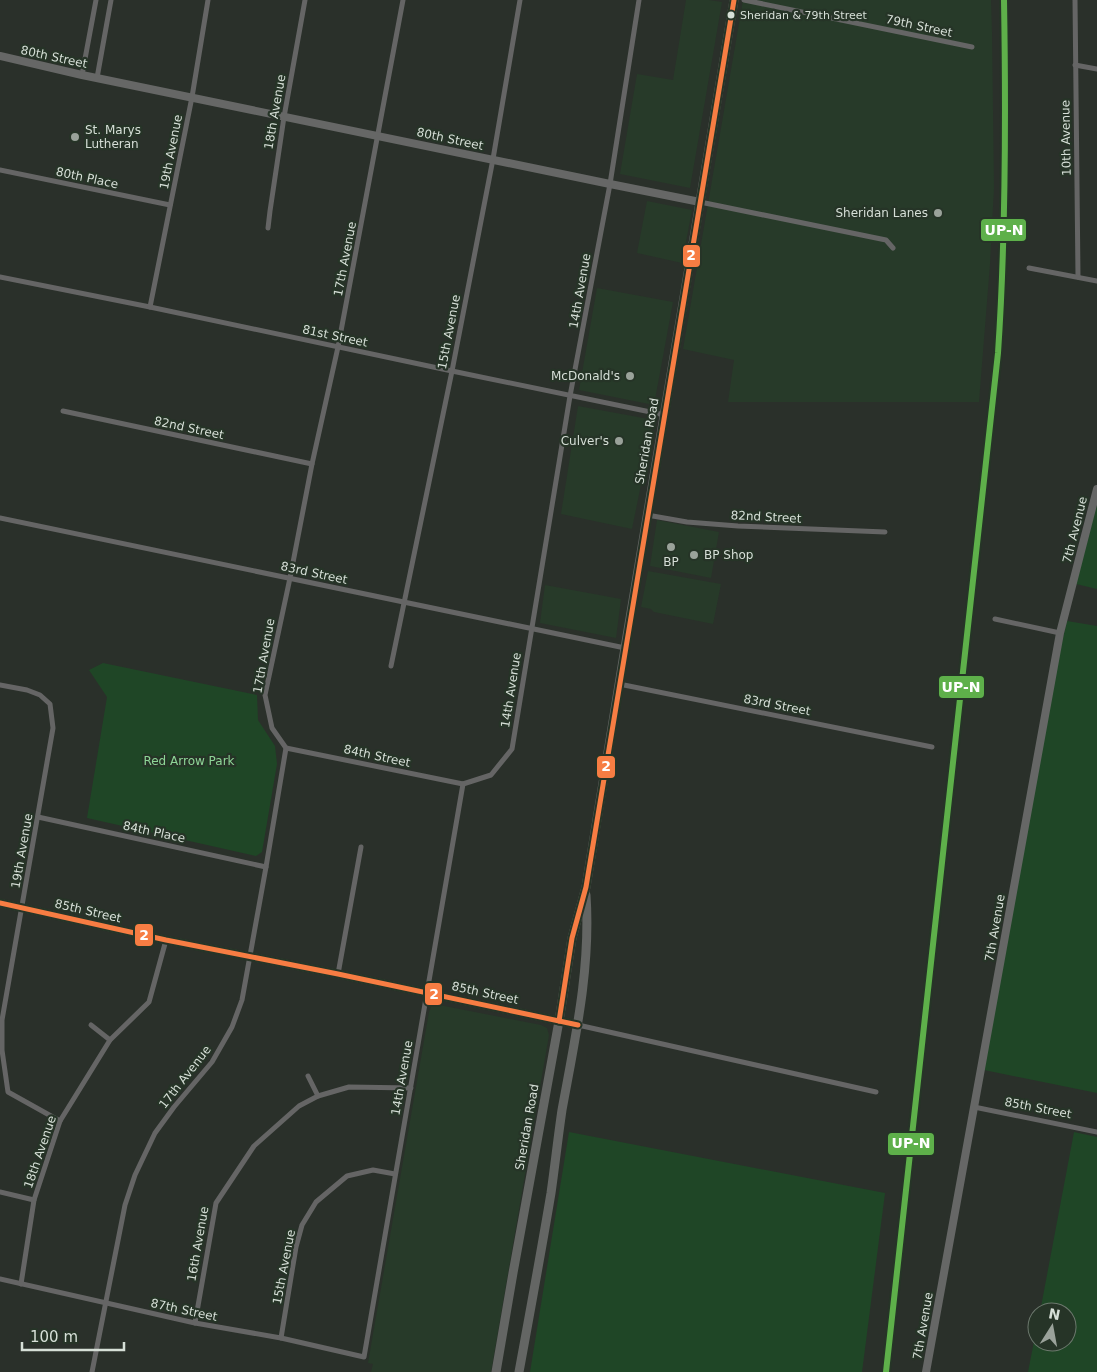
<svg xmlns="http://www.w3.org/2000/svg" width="1097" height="1372" viewBox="0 0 1097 1372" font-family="'DejaVu Sans',sans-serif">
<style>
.built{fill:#273a29}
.green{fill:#1f4626}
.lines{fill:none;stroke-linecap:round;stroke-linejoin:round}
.street{stroke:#656565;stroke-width:5}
.secondary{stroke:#666766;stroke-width:8}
.primary{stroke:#646664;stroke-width:9}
.bus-1-casing{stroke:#263427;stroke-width:9}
.bus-1{stroke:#f77d43;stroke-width:5}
.rail-1-casing{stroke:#263427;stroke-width:10}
.rail-1{stroke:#5eb04a;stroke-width:6}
.bus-dot{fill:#d6dfd7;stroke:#263427;stroke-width:2}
.poi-dot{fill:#9aa29a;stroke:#263427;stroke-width:2}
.labels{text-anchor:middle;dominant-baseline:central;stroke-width:4.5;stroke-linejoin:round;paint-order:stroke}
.bus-label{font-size:11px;fill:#d6dfd7;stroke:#263427;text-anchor:start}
.street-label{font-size:12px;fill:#d6dfd7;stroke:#263427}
.poi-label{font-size:12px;fill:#d6dfd7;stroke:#263427;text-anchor:end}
.park-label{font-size:12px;fill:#8ed597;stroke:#263427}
.line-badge{stroke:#263427;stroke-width:2}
.badge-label{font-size:14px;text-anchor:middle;font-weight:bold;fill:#fff}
</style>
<rect width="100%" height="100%" fill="#2a302a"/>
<g class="built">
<path d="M686,0H709L722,2L690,188L620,174L637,74L673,80Z"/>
<path d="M743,0H991L992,32L994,188L990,264L979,402H728L734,360L683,349Z"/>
<path d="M647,201L692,210L682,263L637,253Z"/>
<path d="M597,288L673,302L654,405L579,390Z"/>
<path d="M578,406L654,420L632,529L561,514Z"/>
<path d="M657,520L719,532L711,578L650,566Z"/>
<path d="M648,571L721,584L713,624L654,612L651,609L641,607Z"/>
<path d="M545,585L621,599L616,638L540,623Z"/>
<path d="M434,1004L541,1025L547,1028L549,1035L491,1372H371L373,1364L368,1363L429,1012L431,1007Z"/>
</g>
<g class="green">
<path d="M1097,504V589L1076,584Z"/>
<path d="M1067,621L1097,626V1093L984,1070L1059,655Z"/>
<path d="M103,663L257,695L258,720L275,746L277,764L262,852L256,856L87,818L107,697L89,670Z"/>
<path d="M569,1132L885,1193L862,1372H530Z"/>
<path d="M1074,1132L1097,1137V1372H1028L1037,1326V1342H1067V1312H1040Z"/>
</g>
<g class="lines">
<g class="street">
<path d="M744,0L972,47"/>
<path d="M1075,0L1078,277"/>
<path d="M1075,65L1097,69"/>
<path d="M82,75L96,0"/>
<path d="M97,78L111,0"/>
<path d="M0,170L170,205"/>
<path d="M700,202L886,240L893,248"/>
<path d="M268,228L270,211L284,117L305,0"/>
<path d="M1029,268L1097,281"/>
<path d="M0,277L150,307L452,371L665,415"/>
<path d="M150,307L192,97L208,0"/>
<path d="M63,411L312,464"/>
<path d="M647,515L687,522L738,526L885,532"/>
<path d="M0,518L625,648"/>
<path d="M995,619L1060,633"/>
<path d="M391,666L452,371L493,159L520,0"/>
<path d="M619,684L932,747"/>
<path d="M0,685L27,690L40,695L50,704L53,728L2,1020V1050L8,1092L60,1121"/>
<path d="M286,748L463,784L491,775L512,749L570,396L610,184L639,0"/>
<path d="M38,817L266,867"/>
<path d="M338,974L361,847"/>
<path d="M91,1025L110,1040"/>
<path d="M578,1025L876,1092"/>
<path d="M308,1076L318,1096"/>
<path d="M974,1107L1097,1132"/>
<path d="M0,1192L34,1200"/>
<path d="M0,1279L195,1323L281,1338L364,1357L463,784"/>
<path d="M21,1284L34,1200L60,1121L110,1040L149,1002L166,940"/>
<path d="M195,1323L216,1203L254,1146L299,1106L318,1096L349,1087L411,1088"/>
<path d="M281,1338L296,1247L302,1225L316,1202L347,1176L373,1170L395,1174"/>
<path d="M92,1372L125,1205L135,1175L155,1133L174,1107L212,1062L232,1027L242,1000L266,867L286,748L272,728L265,695L290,578L312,464L338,347L403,0"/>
</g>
<g class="secondary">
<path d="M0,56L82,75L610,184L700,202"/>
<path d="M0,903L166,940L338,974L578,1025"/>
<path d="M926,1372L1060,633L1097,489"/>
</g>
<g class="primary">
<path d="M496,1372L513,1273L559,1021L572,938L586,887L625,648L734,0"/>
<path d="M519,1372C530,1312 541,1253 551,1193C555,1165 558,1137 562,1110C575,1039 591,968 586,895"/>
</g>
<g class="bus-1-casing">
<g id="bus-1">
<path d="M0,903L166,940L338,974L578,1025"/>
<path d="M559,1021L572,938L586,887L734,0"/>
</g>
</g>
<use href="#bus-1" class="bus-1"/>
<g class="rail-1-casing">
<path id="rail-1" d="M886,1372L998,353C1006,235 1006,118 1004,0"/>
</g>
<use href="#rail-1" class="rail-1"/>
</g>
<circle class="bus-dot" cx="731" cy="15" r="4.5"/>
<g class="poi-dot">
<circle cx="75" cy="137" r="5"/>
<circle cx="938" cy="213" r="5"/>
<circle cx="630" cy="376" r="5"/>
<circle cx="619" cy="441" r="5"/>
<circle cx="671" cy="547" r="5"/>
<circle cx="694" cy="555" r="5"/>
</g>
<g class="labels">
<g class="bus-label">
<text x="740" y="15">Sheridan &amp; 79th Street</text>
</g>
<g class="street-label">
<text transform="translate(919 26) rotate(12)">79th Street</text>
<text transform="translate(54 57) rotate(12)">80th Street</text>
<text transform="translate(275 112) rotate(-80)">18th Avenue</text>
<text transform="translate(1066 138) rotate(-91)">10th Avenue</text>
<text transform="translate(450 139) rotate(12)">80th Street</text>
<text transform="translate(171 152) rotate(-79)">19th Avenue</text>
<text transform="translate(87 178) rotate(12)">80th Place</text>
<text transform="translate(345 259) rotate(-79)">17th Avenue</text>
<text transform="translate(580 291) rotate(-80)">14th Avenue</text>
<text transform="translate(449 332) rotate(-79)">15th Avenue</text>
<text transform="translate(335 336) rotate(12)">81st Street</text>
<text transform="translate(189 428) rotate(12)">82nd Street</text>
<text transform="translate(647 441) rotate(-80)">Sheridan Road</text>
<text transform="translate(766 517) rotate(3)">82nd Street</text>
<text transform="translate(1075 530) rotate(-76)">7th Avenue</text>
<text transform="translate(314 573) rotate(12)">83rd Street</text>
<text transform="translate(264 656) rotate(-80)">17th Avenue</text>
<text transform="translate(511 690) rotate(-81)">14th Avenue</text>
<text transform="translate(777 705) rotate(11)">83rd Street</text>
<text transform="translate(377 756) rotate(12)">84th Street</text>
<text transform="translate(154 832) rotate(12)">84th Place</text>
<text transform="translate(22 851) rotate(-80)">19th Avenue</text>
<text transform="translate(88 911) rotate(13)">85th Street</text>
<text transform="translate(995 928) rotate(-80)">7th Avenue</text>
<text transform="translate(485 993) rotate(12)">85th Street</text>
<text transform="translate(185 1077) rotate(-52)">17th Avenue</text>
<text transform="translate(402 1078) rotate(-80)">14th Avenue</text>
<text transform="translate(1038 1108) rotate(11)">85th Street</text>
<text transform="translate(527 1127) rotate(-80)">Sheridan Road</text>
<text transform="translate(40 1152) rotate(-71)">18th Avenue</text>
<text transform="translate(198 1244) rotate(-80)">16th Avenue</text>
<text transform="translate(284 1267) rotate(-79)">15th Avenue</text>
<text transform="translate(184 1310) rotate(12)">87th Street</text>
<text transform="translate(923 1326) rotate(-80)">7th Avenue</text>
</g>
<g class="poi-label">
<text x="85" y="130" text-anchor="start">St. Marys<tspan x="85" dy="14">Lutheran</tspan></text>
<text x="928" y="213">Sheridan Lanes</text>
<text x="620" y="376">McDonald's</text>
<text x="609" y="441">Culver's</text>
<text x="704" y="555" text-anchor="start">BP Shop</text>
<text x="671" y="562" text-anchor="middle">BP</text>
</g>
<g class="park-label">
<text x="189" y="761">Red Arrow Park</text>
</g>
</g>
<g class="line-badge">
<rect x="980" y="218" width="47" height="24" rx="5" fill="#5eb04a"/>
<rect x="682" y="244" width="19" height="24" rx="5" fill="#f77d43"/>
<rect x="938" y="675" width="47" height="24" rx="5" fill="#5eb04a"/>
<rect x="596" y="755" width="20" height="24" rx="5" fill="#f77d43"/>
<rect x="134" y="923" width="20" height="24" rx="5" fill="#f77d43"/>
<rect x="424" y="982" width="19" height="24" rx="5" fill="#f77d43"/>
<rect x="887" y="1132" width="48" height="24" rx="5" fill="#5eb04a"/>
</g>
<g class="badge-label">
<text x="1004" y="235">UP-N</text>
<text x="691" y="260">2</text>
<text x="961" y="692">UP-N</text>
<text x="606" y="771">2</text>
<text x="144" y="940">2</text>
<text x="434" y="999">2</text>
<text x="911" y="1148">UP-N</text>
</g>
<g transform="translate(1052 1327) rotate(11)"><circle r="24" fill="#263427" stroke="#6c786d"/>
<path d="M0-4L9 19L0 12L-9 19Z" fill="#9aa29a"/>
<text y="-8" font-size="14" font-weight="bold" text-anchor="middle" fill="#d6dfd7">N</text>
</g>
<path d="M22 1342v8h102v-8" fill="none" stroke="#d6dfd7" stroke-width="2.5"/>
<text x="30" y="1342" font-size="15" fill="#d6dfd7" stroke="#263427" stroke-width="4" paint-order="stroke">100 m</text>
</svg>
